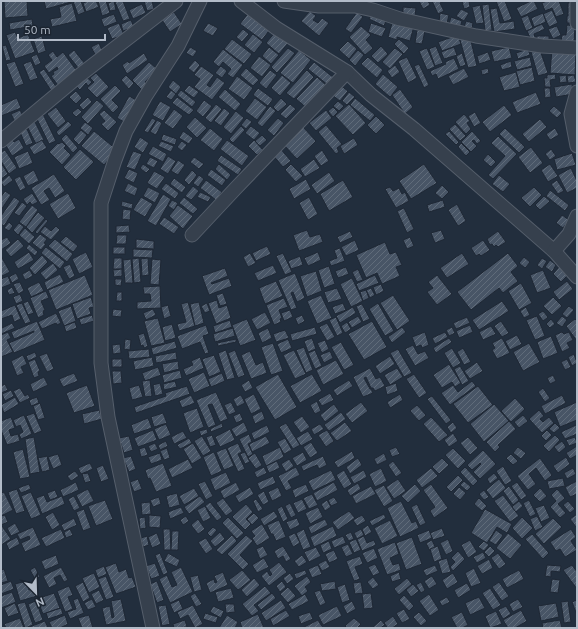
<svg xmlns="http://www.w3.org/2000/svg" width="578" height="629" viewBox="0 0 578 629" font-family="Ubuntu,sans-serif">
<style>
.building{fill:url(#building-hatch);stroke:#1e2734}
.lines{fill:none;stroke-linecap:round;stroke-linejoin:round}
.minor-casing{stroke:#555e6b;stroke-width:15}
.minor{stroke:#36404d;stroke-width:13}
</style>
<defs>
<pattern id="building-hatch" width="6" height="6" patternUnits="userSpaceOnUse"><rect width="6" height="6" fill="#485566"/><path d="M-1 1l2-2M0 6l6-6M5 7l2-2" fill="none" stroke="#606c7a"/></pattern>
</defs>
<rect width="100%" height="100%" fill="#222e3d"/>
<g class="building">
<path d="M4,1H27L28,16L5,18Z"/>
<path d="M44,1H71V2L46,9Z"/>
<path d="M73,1H81L85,12L78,15Z"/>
<path d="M88,1H96L99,7L86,12L83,3Z"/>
<path d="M98,1H106L110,13L102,16Z"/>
<path d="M114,1L116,10L110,11L108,3Z"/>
<path d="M117,1H123L130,19L123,21L115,2Z"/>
<path d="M144,1H152L154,9L147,11Z"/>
<path d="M419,1H428L430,5L423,9Z"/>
<path d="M432,1H444L440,3L444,11L438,14Z"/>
<path d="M462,1H469L470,7L464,9Z"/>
<path d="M496,1H505L512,19L504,22Z"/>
<path d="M531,1H534L538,9L521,17L516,8Z"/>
<path d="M547,1H559L564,14L556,17L552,8L545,11L542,3Z"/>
<path d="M574,2L575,23H567V16H568V3Z"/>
<path d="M72,3L77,21L52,27L50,19L61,17L59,7Z"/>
<path d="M142,4L146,13L133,19L129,10Z"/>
<path d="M489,4L492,30L485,31L482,5Z"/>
<path d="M480,5L484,23L476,24L472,7Z"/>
<path d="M403,7L416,8L415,16L403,15Z"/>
<path d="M497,8L500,23L514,21L515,29L494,32L490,9Z"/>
<path d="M461,9L469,13L464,21L456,16Z"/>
<path d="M552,10L558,23L549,27L543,14Z"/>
<path d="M310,11L316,16L313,20L318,23L322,18L329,23L319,36L301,21Z"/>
<path d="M373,11L387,18L384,26L369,19Z"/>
<path d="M174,12L182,24L170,32L162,20Z"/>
<path d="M249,12L271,28L262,40L240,24Z"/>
<path d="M357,12L363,17L351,33L345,29Z"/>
<path d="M440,13L449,15L447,23L439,22Z"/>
<path d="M543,13L546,22L534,27L531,18Z"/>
<path d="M114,14L117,22L104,27L101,19Z"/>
<path d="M528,15L533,28L526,31L521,18Z"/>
<path d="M451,17L462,21L460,28L449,24Z"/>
<path d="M32,19L33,26L10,30L9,23Z"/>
<path d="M131,20L134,27L123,31L121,24Z"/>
<path d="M393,20L414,26L410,41L397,37V40L388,37Z"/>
<path d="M466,21L473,23L472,28L464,27Z"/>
<path d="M119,23L124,35L112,39L107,28Z"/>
<path d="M208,23L218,28L213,36L203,31Z"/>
<path d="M371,23L386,28L382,37L368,32Z"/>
<path d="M542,24L545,29L534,34L536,40L532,42L527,31Z"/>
<path d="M567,25L575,26L574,43L561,42L562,35H566Z"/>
<path d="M361,26L371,35L366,40L373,48L365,55L349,37Z"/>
<path d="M557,26L561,35L553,39L548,29Z"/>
<path d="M243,29L249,34L242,42L236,37Z"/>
<path d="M417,30L425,31L422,44L415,43Z"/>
<path d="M276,31L289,42L279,54L266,43Z"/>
<path d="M15,32L18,38L28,34L35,52L15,59L6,35Z"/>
<path d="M253,34L263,42L254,53L244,45Z"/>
<path d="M458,35L461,44L442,51L438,42Z"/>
<path d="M42,36L46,51L38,54L33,39Z"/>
<path d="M537,36H549V42L536,41Z"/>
<path d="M470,37L477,66L468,68L460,40Z"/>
<path d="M232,39L252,54L244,64L224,49Z"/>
<path d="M399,39L409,48L404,54L394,44Z"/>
<path d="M348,41L357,49L349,59L339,50Z"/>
<path d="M99,43L103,53L96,56L91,47Z"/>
<path d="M6,45L11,60L6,61L2,46Z"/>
<path d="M381,46L388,54L378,63L371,56Z"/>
<path d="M436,46L443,63L435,66L429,49Z"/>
<path d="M190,47L197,51L193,57L186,53Z"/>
<path d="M269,47L279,55L271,64L262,56Z"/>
<path d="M454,47L457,55L444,59L441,52Z"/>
<path d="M509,47L512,58L494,62L491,51Z"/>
<path d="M288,48L295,53L277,73L271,67Z"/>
<path d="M395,48L403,54L390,69L382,62Z"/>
<path d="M427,48L435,67L427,70L419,51Z"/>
<path d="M223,49L243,65L233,78L227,74L231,69L223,62L219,67L213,62Z"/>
<path d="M528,49L530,55L518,59L516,53Z"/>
<path d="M552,49L576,51L575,75L550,73Z"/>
<path d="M74,50L85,64L79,69L68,55Z"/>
<path d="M299,50L311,60L293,83L280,73Z"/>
<path d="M358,50L364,55L355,66L349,60Z"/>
<path d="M540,50L548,73L538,76L531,52Z"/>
<path d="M53,51L57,57L63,52L79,74L60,88L51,76L54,74L53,72L58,69L57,67L49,73L44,66L52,60L48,55Z"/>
<path d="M488,52L491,60L479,64L477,56Z"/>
<path d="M144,53L148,60L127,74L122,65L128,61L129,63Z"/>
<path d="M462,53L466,65L460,67L456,56Z"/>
<path d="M37,54L41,63L35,66L31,57Z"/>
<path d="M259,56L271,65L262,77L250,68Z"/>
<path d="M368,57L383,70L377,78L361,64Z"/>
<path d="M407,57L417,78L408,83L398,61Z"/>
<path d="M530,57L532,66L517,70L514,61Z"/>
<path d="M454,58L459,69L438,79L436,74L432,76L430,71L446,64L445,62Z"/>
<path d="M195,60L200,65L194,73L188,68Z"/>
<path d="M15,61L24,84L15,87L6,64Z"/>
<path d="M31,61L38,78L30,81L23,64Z"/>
<path d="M511,61L512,67L502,70L500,65Z"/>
<path d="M149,62L157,69L145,82L148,84L142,90L132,80Z"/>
<path d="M314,62L334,78L328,85L308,69Z"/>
<path d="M419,64L429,85L424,88L414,66Z"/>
<path d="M395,65L400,72L392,78L387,71Z"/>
<path d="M201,66L214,75L207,85L210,87L217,77L225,83L212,100L194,87L200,79L194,75Z"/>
<path d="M221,66L227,71L222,78L215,73Z"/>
<path d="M532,67L535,81L520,85L516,71Z"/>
<path d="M246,68L259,80L253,86L240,75Z"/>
<path d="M464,68L469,77L453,85L448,76Z"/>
<path d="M488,68L489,73L482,75L481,70Z"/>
<path d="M44,69L57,88L52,92L39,72Z"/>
<path d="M270,70L277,75L266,89L259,83Z"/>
<path d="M307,70L314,77L294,99L286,93Z"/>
<path d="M516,72L520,87L504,91L499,77Z"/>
<path d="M96,73L109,87L97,98L87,88L94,82L90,78Z"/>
<path d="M383,74L398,87L390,97L375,84Z"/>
<path d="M555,74L556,79L550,80L551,87H545L544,78H547V75Z"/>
<path d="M126,75L134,83L129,89L121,80Z"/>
<path d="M282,75L291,83L280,96L271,88Z"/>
<path d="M566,75L567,82L560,83L559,76Z"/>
<path d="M574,75L576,82L568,83L567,76Z"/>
<path d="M85,76L92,82L88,86L86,83L80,90L76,86Z"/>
<path d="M237,76L253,88L244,100L228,89Z"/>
<path d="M317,77L328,87L308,109L296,99Z"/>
<path d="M173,80L181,87L176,94L168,87Z"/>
<path d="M572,84L573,94L556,97L554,87Z"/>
<path d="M115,85L121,91L112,100L119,107L113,113L100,99Z"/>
<path d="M189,85L199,92L194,98L184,91Z"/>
<path d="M340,85L348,91L340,101L332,95Z"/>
<path d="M258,88L273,99L268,106L253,95Z"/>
<path d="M544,88H550L551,97L545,98Z"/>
<path d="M225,89L241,104L235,111L218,97Z"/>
<path d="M400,89L413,107L405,114L392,95Z"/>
<path d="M171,90L176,94L171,100L166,97Z"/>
<path d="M181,90L196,102L192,107L177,95Z"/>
<path d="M76,91L82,98L76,104L69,97Z"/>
<path d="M349,92L355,97L347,105L342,101Z"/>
<path d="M536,92L541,104L517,113L512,102Z"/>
<path d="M129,96L138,101L126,123L117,118Z"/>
<path d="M88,97L92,102L83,110L79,105Z"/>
<path d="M177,97L194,110L189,115L172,103Z"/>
<path d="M17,98L21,108L1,116V105Z"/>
<path d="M255,98L267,107L257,120L245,111Z"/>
<path d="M281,98L287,104L278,112L273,107Z"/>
<path d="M355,98L375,115L370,121L350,105Z"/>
<path d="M97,100L104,106L88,124L81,117Z"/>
<path d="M204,100L212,106L203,117L196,111Z"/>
<path d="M160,101L171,107L163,121L152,115Z"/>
<path d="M338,101L344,106L339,111L333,106Z"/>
<path d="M216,104L222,109L211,123L205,118Z"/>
<path d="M290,104L296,109L286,119L280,114Z"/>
<path d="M349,104L366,123L353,135L335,116Z"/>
<path d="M504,105L512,115L490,132L482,122Z"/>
<path d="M270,106L276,111L262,127L257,123Z"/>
<path d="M554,106L562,113L557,118L549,111Z"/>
<path d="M56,107L66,121L58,128L47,114Z"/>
<path d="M333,107L338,112L333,117L328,111Z"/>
<path d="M78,108L82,112L76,117L72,113Z"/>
<path d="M224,108L230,113L221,126L214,121Z"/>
<path d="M174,109L183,116L173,129L164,123Z"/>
<path d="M20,110L24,118L15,122L11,114Z"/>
<path d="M104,110L117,122L108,131L101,124L105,121L99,114Z"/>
<path d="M326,110L332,118L316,131L309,123Z"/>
<path d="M236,111L244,118L231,134L223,127Z"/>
<path d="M475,112L481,123L474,127L468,116Z"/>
<path d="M43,114L56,141L49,144L36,117Z"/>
<path d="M464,114L470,121L467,123L471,129L466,134L455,122Z"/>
<path d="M376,116L385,125L376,134L367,125Z"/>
<path d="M195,117L207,128L197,138L186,127Z"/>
<path d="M152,118L156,120L148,133L144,131Z"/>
<path d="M247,118L252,122L246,129L241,125Z"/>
<path d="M278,118L284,123L274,136L267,130Z"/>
<path d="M540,119L547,127L529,142L522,134Z"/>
<path d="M157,120L162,123L156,135L150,132Z"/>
<path d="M68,121L72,125L59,136L56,132Z"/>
<path d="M35,122L44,140L36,144L27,126Z"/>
<path d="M85,122L93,128L88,135L80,128Z"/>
<path d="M455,124L466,136L460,141L449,129Z"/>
<path d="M326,125L342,144L337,148L339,152L336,154L318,132Z"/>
<path d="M241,126L245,130L233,143L229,139Z"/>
<path d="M251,126L260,133L254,140L245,133Z"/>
<path d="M302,126L316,141L297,159L283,144Z"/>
<path d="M210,128L223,139L214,151L200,140Z"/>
<path d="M505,128L525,147L519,153L499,134Z"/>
<path d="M555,128L559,135L550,140L546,134Z"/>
<path d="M27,129L33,143L26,146L20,132Z"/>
<path d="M81,130L87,135L79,145L73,139Z"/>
<path d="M94,131L117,150L104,165L81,146Z"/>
<path d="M183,131L193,138L189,144L179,138Z"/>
<path d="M449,131L459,142L456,145L445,134Z"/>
<path d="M472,131L481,141L477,144L474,140L472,141L477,146L471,152L461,142Z"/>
<path d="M66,134L78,148L73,153L61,139Z"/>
<path d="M163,134L177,139L175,145L161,140Z"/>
<path d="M262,135L267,140L260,146L255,141Z"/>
<path d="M498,136L517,154L493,179L488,175L505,156L491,143Z"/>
<path d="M140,137L149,143L143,153L134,147Z"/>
<path d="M354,138L358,145L344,154L340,146Z"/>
<path d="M12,139L14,142L19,139L24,148L12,156L5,144Z"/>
<path d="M42,140L47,148L34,155L29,147Z"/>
<path d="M227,140L249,156L242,166L220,149Z"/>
<path d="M254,140L263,150L257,155L248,146Z"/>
<path d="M161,141L174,146L171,152L158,146Z"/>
<path d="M182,141L187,145L182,151L177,147Z"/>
<path d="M62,142L66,146L64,148L71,155L62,165L49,152L58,143L59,144Z"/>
<path d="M461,143L470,152L466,156L458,147Z"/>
<path d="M153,146L167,154L163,162L148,154Z"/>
<path d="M279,147L291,161L283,167L271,153Z"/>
<path d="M531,147L543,163L530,173L518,157Z"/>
<path d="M80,149L94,162L76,180L63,167Z"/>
<path d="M551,149L556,156L550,160L545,154Z"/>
<path d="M5,150L17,168L9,174L1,161V152Z"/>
<path d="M322,150L329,161L321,166L314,156Z"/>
<path d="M28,151L33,163L19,169L14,157Z"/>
<path d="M133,151L142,154L135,170L126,167Z"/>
<path d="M572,153L576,165L557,170L554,159Z"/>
<path d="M488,154L496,162L491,167L483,160Z"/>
<path d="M221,155L242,169L238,175L217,161Z"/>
<path d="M168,156L176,161L168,174L160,169Z"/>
<path d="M150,157L158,161L154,168L146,164Z"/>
<path d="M194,157L204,164L199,169L190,162Z"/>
<path d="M314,159L320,168L305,177L300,169Z"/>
<path d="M178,160L185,165L178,175L171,171Z"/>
<path d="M1,163L8,174L1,179Z"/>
<path d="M143,164L150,169L146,173L140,168Z"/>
<path d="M219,164L231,175L227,180L215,169Z"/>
<path d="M291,164L303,176L296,182L285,170Z"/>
<path d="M424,164L437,183L411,199L399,181Z"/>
<path d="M550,164L558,176L548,182L541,170Z"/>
<path d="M571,168L577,181V188L567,193L558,175Z"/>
<path d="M129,169L138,173L134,183L124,178Z"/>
<path d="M211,169L226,180L222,186L207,175Z"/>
<path d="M34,170L39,181L28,186L23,176Z"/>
<path d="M192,170L197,175L189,185L184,180Z"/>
<path d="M154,171L165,177L157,189L147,183Z"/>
<path d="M329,172L335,181L317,194L311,185Z"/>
<path d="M54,174L65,191L55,198L49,188L44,191L50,200L41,205L31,188Z"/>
<path d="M9,175L13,180L4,187L1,182Z"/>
<path d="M199,175L204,179L198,187L193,183Z"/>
<path d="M499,175L510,184L503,192L492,184Z"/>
<path d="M20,176L26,188L20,191L14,179Z"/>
<path d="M174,178L186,187L182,193L170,184Z"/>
<path d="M306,179L311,189L294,199L289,189Z"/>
<path d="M206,180L222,192L216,200L200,188Z"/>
<path d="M343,180L353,197L329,211L320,194Z"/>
<path d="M557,180L564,191L558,194L551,184Z"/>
<path d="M128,183L138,188L135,196L124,191Z"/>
<path d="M166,183L179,193L175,199L161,189Z"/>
<path d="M442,185L449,192L442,199L435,193Z"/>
<path d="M193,186L199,191L191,200L185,196Z"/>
<path d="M148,187L160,193L155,203L143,196Z"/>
<path d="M390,187L393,191L399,188L402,194L405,192L409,201L396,208L385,189Z"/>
<path d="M534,187L542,195L530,207L521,198Z"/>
<path d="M550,190L569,205L565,211L546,196Z"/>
<path d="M5,191L11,195L1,210V197Z"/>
<path d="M200,192L211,197L208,202L197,197Z"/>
<path d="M32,193L38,202L32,205L30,202L27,205L23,199Z"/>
<path d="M68,193L76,208L58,219L49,204Z"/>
<path d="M163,194L171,199L156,226L147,221Z"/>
<path d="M544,196L550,201L540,210L535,205Z"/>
<path d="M14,197L20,201L4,226L1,224V216Z"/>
<path d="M141,197L153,204L145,217L133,210Z"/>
<path d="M184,197L198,209L193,214L179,203Z"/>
<path d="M309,197L318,214L308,220L299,203Z"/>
<path d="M172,200L178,203L174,210L168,206Z"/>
<path d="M443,200L445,207L429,212L427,205Z"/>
<path d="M122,201L133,204L132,209L121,206Z"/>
<path d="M22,202L27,206L19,216L14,213Z"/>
<path d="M457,204L466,221L458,226L448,210Z"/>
<path d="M32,205L38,210L26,227L19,222Z"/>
<path d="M178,205L193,216L183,229L169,216Z"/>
<path d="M404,208L414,229L407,233L397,211Z"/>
<path d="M123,209L131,210L130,220L122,219Z"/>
<path d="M38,212L45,218L32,233L26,227Z"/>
<path d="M562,215L569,220L563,228L556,223Z"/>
<path d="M164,217L179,227L174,234L159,224Z"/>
<path d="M46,219L48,221L37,234L35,232Z"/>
<path d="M9,222L13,226L9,231L4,228Z"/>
<path d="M19,223L24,227L18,235L13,230Z"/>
<path d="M129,225L130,232L116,233V226Z"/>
<path d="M45,226L51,231L56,226L60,230L51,240L40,232Z"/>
<path d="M25,228L35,237L29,244L19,235Z"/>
<path d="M307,230L310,237L320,234L323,242L299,251L293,235Z"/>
<path d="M441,230L445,239L435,243L431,233Z"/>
<path d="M350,231L353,237L340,243L337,237Z"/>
<path d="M498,231L506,242L498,247L496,245L494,247L492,244L490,245L487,239Z"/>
<path d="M40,234L47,239L44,243L46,244L41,250L32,243Z"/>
<path d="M117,235H127L126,244H116Z"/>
<path d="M66,236L78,246L73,252L60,242Z"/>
<path d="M7,237L11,243L1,250V240Z"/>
<path d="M410,237L414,246L407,249L403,240Z"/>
<path d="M18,239L24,246L11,257L5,250Z"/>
<path d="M55,239L73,254L67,262L48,246Z"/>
<path d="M136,239L154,241V249L136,248Z"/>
<path d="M355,240L359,250L346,256L341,247Z"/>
<path d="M483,240L490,250L481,256L479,254L476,256L471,248Z"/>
<path d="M385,242L390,254L396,252L402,265L396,267L400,276L382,284L377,273L366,278L356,255Z"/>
<path d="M29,244L38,252L35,256L26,248Z"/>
<path d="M267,246L271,254L256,261L252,253Z"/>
<path d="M46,247L65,262L60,269L41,253Z"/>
<rect x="113" y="247" width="12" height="7"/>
<path d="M340,248L345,261L331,266L329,261L337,258L334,250Z"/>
<path d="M133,249L153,250L152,258L133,257Z"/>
<path d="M29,252L34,260L18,269L14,262Z"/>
<path d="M86,252L93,267L79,274L72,259Z"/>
<path d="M318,252L321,260L308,266L304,258Z"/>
<path d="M250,253L256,263L248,267L243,257Z"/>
<path d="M283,253L292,272L285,275L276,256Z"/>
<path d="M462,253L469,264L447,278L440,268Z"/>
<path d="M508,253L518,266L511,272L518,281L503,293L499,288L471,310L457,292Z"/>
<path d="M42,255L48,262L35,275L29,268Z"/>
<path d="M1,256L10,272L2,276L1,274Z"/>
<path d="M300,256L303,265L291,269L288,261Z"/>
<path d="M524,257L530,262L525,268L519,263Z"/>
<path d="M114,258H122V269H113Z"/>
<path d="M139,258L141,282L134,283L132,259Z"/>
<path d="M148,258L149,275L142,276L141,259Z"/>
<path d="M542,258L547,261L542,269L537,265Z"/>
<path d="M131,259L133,283H125L123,260Z"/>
<path d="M152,259L161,260L159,285L150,284Z"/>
<path d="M550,260L556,265L552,272L545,267Z"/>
<path d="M53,263L58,270L46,280L40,273Z"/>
<path d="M70,264L75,276L69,279L63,267Z"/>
<path d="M273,265L277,273L258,281L254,273Z"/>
<path d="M329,266L335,284L324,288L318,270Z"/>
<path d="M346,267L349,274L338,278L335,271Z"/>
<path d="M559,267L568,275L561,282L553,274Z"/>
<path d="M225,268L228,276L211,283L212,284L229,278L232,286L209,295L202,276Z"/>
<path d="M122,269V276L114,277L113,270Z"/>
<path d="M358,269L363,280L357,282L352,272Z"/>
<path d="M30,270L33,276L25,280L22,274Z"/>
<path d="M543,270L551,288L537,293L530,275Z"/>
<path d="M316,271L322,291L307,297L300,276Z"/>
<path d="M16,273L19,279L12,283L9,277Z"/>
<path d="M295,273L305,298L297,302L293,292L291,293L297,308L291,310L278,280Z"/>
<path d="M60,274L64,282L47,290L44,282Z"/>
<path d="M85,275L93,295L56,310L48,290Z"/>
<path d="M375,275L379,283L359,291L356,284Z"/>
<path d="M437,275L452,294L437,305L427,292L433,288L428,282Z"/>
<path d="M8,276L11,284L1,288V279Z"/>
<path d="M352,278L363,301L351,307L340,284Z"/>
<path d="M115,279H122L121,286L115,285Z"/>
<path d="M276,281L283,296L265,304L259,288Z"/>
<path d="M567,281L573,289L559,300L553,292Z"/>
<path d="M20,282L24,291L18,294L13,284Z"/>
<path d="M39,282L44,291L31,297L27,288Z"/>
<path d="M521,283L532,303L519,310L508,291Z"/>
<path d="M381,284L384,291L376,295L373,287Z"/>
<path d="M160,286L161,308L137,309V302L151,301L150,294H144L143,287Z"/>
<path d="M12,287L15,293L9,295L7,290Z"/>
<path d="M337,288L342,299L328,303L324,292Z"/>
<path d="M371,288L375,295L370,298L366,290Z"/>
<path d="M366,290L369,298L363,301L360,292Z"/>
<path d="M46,291L49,298L41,301L45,310L43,311L44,315L38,318L30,298Z"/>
<path d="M117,292H122V301H116Z"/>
<path d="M223,293L227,304L220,306L216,295Z"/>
<path d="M20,294L23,301L16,304L13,297Z"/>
<path d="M321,295L332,318L317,324L307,301Z"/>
<path d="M393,295L410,321L397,330L380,303Z"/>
<path d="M91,297L94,307L89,308L91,314L77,319L72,304Z"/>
<path d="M553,297L562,306L552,315L543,306Z"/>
<path d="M284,298L288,307L279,310L282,318L280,319L281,322L274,325L266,305Z"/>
<path d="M217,300L219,308L227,305L231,318L216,324L208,303Z"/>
<path d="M28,301L34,313L28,315L23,303Z"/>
<path d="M502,301L509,311L479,330L472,320Z"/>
<path d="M188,302L195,326L179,331L177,324L186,322L181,304Z"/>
<path d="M199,302L204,323L195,326L190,304Z"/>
<path d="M22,303L31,322L25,324L16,305Z"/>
<path d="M207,303L210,311L205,313L201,306Z"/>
<path d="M343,303L346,310L335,314L332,307Z"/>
<path d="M378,303L394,331L385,336L369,309Z"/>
<path d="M362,304L370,319L363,322L356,306Z"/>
<path d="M15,305L21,319L14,322L12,315L1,319V311Z"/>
<path d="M168,305L171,316L164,319L161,307Z"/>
<path d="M71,306L76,321L64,326L58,311Z"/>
<path d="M569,306L574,310L567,318L562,314Z"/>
<path d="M353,307L356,313L340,323L336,316Z"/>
<path d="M526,307L530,315L524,318L520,311Z"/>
<path d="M113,309L122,310L121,317L112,316Z"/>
<path d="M153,309L156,315L146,320L143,313Z"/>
<path d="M290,310L293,317L284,321L281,313Z"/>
<path d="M543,311L548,317L543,321L538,314Z"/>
<path d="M265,312L271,323L257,330L251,319Z"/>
<path d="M56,313L61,323L57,325L56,323L42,329L38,322Z"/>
<path d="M92,315L94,321L81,325L79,319Z"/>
<path d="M302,315L305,321L298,325L295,318Z"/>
<path d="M358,316L362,322L352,328L348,322Z"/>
<path d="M537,316L545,336L535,340L526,320Z"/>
<path d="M562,316L567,320L562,327L556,323Z"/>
<path d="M336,317L343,333L337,336L329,320Z"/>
<path d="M467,317L470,323L456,329L453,323Z"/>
<path d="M158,318L165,343L151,346L144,321Z"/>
<path d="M247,319L256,340L240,346L232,325Z"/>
<path d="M551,319L555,324L550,328L546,324Z"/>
<path d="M575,319L577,321V341L566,326Z"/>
<path d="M230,320L232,327L215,333L213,326Z"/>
<path d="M37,321L45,340L14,353L9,343L34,332V331L14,339L11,332Z"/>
<path d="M372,321L387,347L364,360L348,334Z"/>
<path d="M501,321L509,333L502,337L494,326Z"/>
<path d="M75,322L77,328L66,332L64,326Z"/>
<path d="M347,322L351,329L345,333L341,326Z"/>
<path d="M12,323L15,328L1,334V325L2,328Z"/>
<path d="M327,323L335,337L327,341L319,327Z"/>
<path d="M172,324L176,338L165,341L162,327Z"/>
<path d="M206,325L209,334L203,336L209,353L205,354L200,342L182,349L177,336Z"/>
<path d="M470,325L473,332L459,338L456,331Z"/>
<path d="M491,326L496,334L483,340L479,332Z"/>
<path d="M315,327L317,334L292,341L290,334Z"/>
<path d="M402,327L406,332L392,343L388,337Z"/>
<path d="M452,327L455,333L449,336L446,330Z"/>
<path d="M233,328L235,336L215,342L213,334Z"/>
<path d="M268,328L272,338L262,343L258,333Z"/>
<path d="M285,330L289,338L276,342L273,334Z"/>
<path d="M8,332L11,338L7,340L13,352L1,357V335Z"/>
<path d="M425,332L429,345L422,348L421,345L416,347L412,337Z"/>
<path d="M445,332L448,337L435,344L432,338Z"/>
<path d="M562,332L564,334L569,332L573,340L567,343L570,348L562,352L555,335Z"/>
<path d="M144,333L148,346L144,348L143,345L141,346L138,335Z"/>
<path d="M517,335L522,344L510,350L505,341Z"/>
<path d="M551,336L558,353L543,359L537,342Z"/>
<path d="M312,338L316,349L308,352L304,341Z"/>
<path d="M449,338L452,342L436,353L433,348Z"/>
<path d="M502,338L510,353L497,359L492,350L495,348L492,343Z"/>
<path d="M125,339L131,340L130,350L124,349Z"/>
<path d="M236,339V342L218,346L217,343Z"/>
<path d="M288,339L292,348L281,353L277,344Z"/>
<path d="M325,340L329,349L322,353L317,343Z"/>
<path d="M175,341L177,348L153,355L151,348Z"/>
<path d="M341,342L354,365L344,370L331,347Z"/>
<path d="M273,343L283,371L271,375L261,347Z"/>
<path d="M529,343L540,362L523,371L513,352Z"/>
<path d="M120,344L121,353L113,354L112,345Z"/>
<path d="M413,345L418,354L425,351L429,358L415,366L405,349Z"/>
<path d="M304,347L313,370L306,373L296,350Z"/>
<path d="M452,348L461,363L453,368L444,353Z"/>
<path d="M463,348L471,362L464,365L457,352Z"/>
<path d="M149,349L150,357L129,359L128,351Z"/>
<path d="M398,349L412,373L404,377L390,353Z"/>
<path d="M226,350L235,378L227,380L218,353Z"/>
<path d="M235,350L245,375L238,378L228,353Z"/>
<path d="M294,350L306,374L295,379L283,355Z"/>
<path d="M315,350L322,366L315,369L308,353Z"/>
<path d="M250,351L256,365L263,362L267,373L251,379L241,355Z"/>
<path d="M330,351L333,358L324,363L320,355Z"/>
<path d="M35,352L37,357L28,361L26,356Z"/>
<path d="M176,352L177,359L156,363L155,356Z"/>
<path d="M47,353L54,369L47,372L39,356Z"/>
<path d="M574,354L577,363L572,366L568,357Z"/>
<path d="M23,355L27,364L21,367L24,373L17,376L11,361Z"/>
<path d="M214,355L221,372L209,377L202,359Z"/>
<path d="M390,356L395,364L380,374L375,366Z"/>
<path d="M152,357L154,366L135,370L133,361Z"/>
<path d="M200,357L204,368L186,376L183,369L193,365L191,361Z"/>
<path d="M35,359L40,371L38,372L39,376L34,378L28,362Z"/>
<rect x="112" y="359" width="10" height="8"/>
<path d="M567,359L571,367L565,370L561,362Z"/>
<path d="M336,360L344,374L323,385L316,370Z"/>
<path d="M178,361L179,369L164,373L162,364Z"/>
<path d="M477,362L483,371L470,379L464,371Z"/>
<path d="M449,364L461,383L455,387L452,382L442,388L433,375Z"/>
<path d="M460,366L469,381L462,385L454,369Z"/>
<path d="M158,367L161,375L145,381L142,373Z"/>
<path d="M370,368L376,379L380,377L385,386L375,391L373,388H371L366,377L364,378L370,389H371L373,393L363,397L353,377Z"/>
<path d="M397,368L403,377L390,385L384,375Z"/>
<path d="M180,370L182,378L164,383L162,375Z"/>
<path d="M112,371H121L122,383L113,384Z"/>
<path d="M204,372L210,386L194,393L188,379Z"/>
<path d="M74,373L78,381L63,387L59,379Z"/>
<path d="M222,373L225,381L211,387L208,379Z"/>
<path d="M278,374L297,407L275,420L255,387Z"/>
<path d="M312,374L322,391L300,403L290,386Z"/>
<path d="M414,374L427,393L419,398L406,379Z"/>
<path d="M553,375L556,381L550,384L547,378Z"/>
<path d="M44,377L48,385L33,392L30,384Z"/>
<path d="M150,380L152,396L145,397L142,381Z"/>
<path d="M249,380L253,388L245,392L241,385Z"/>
<path d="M349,380L353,386L337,396L333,390Z"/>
<path d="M175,381L177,387L164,390L163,384Z"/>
<path d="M472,381L476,386L450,405L441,393L453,385L458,392Z"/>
<path d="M160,383L163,394L155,396L153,385Z"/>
<path d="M396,383L398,391L387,395L385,387Z"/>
<path d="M5,384L8,390L1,393V386Z"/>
<path d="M87,385L95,406L74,413L66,393Z"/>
<path d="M139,385L143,397L132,400L129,388Z"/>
<path d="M187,386L190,394L136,413L134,407L166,396L165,393Z"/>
<path d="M478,386L493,405L468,423L453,404Z"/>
<path d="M20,388L25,396L28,394L30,398L20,403L13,391Z"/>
<path d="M543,388L550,398L545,402L538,392Z"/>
<path d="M11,390L14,396L5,401L2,394Z"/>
<path d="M216,392L228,419L220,422L212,404L208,405L216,425L208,428L196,400Z"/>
<path d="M330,393L334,400L322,406L318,400Z"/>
<path d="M254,394L261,409L251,414L244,399Z"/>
<path d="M400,394L403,400L390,408L387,402Z"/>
<path d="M191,395L195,403L182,408L179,401Z"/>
<path d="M241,395L245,403L237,407L233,399Z"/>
<path d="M562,395L566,403L545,414L541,406Z"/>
<path d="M432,396L451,420L446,424L427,399Z"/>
<path d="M15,397L19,404L4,413L1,405Z"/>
<path d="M37,397L39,403L31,406L29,400Z"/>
<path d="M515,398L525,409L511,422L501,411Z"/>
<path d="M317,401L321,411L315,414L310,405Z"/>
<path d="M231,402L236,412L229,415L224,405Z"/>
<path d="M361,402L368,411L352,423L345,414Z"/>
<path d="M577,402V420L560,427L554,412Z"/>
<path d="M40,403L45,418L38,420L33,406Z"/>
<path d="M334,404L339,411L325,422L320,415Z"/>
<path d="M494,404L509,421L484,442L470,424Z"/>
<path d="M417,405L426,415L419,421L410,411Z"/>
<path d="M197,408L204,427L190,433L183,413Z"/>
<path d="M99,410L102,419L84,424L82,414Z"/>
<path d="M539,410L544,416L540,419L543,422L549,417L554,423L542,433L529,419Z"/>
<path d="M262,411L265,419L255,424L252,416Z"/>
<path d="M341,412L346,419L329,431L324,425Z"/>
<path d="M34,413L42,431L34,434L26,416Z"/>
<path d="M163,413L167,423L154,427L151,417Z"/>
<path d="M240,413L243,420L236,423L233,416Z"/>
<path d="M24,415L32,434L21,439L19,434L23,432L20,425L16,427L13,420Z"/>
<path d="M523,415L528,421L519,428L514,422Z"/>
<path d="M302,416L310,427L301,433L293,422Z"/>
<path d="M11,417L15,428L9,430L11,436L18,434L20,441L7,445L1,430V421Z"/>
<path d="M431,417L448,435L439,442L423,424Z"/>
<path d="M148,418L152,428L134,434L131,425Z"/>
<path d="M509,421L516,429L498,445L500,447L495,452L486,442Z"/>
<path d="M244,422L248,431L236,437L231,429Z"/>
<path d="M345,422L352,431L337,441L330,433Z"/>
<path d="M453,422L457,428L451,433L447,427Z"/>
<path d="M222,423L223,427L211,432L210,429Z"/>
<path d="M286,423L300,445L293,449L279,427Z"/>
<path d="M555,423L560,428L554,433L549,429Z"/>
<path d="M166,424L171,435L159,440L154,429Z"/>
<path d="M320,424L324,429L314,435L311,429Z"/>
<path d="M267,425L270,432L254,440L251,433Z"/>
<path d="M576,425L577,434L565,439L561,432Z"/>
<path d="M207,429L208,433L201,436L199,431Z"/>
<path d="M230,429L235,440L220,447L215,437Z"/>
<path d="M153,430L157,440L138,447L134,438Z"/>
<path d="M327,430L334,441L326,447L318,435Z"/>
<path d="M547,430L552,435L546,441L541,436Z"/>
<path d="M183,431L187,438L174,444L171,437Z"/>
<path d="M308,431L313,439L301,446L296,438Z"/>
<path d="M453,433L458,441L449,447L444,440Z"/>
<path d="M249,434L252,442L248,444L253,454L248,457L239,439Z"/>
<path d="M212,435L216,445L210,447L206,437Z"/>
<path d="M555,435L560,440L549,452L543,446Z"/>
<path d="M129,436L133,450L124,453L119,438Z"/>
<path d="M202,436L211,451L203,456L194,441Z"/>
<path d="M266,436L270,443L252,452L249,444Z"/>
<path d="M34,437L40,472L30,474L25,439Z"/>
<path d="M468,437L478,448L470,455L460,443Z"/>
<path d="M575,437L577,443L569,446L566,440Z"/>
<path d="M189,438L192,443L180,449L177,445Z"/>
<path d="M285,438L292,450L284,454L277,442Z"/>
<path d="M166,441L168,446L160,450L158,445Z"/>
<path d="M562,441L566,447L559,453L554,447Z"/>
<path d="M311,442L318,453L310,458L303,447Z"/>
<path d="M155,443L158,449L151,452L148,446Z"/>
<path d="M193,443L202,458L192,464L183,449Z"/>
<path d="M238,443L242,452L238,454L245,469L238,472L227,448Z"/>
<path d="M577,446V455L570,459L566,453Z"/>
<path d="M145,447L148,455L141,457L139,449Z"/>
<path d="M280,447L284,457L266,466L262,456Z"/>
<path d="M396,447L400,454L392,457L389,450Z"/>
<path d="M518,447L526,453L521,459L513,453Z"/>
<path d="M167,448L170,458L164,460L160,451Z"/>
<path d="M226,448L234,466L224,470L216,452Z"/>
<path d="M453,448L466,461L458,469L445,455Z"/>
<path d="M23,449L30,477L20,479L13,452Z"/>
<path d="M483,450L496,464L480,479L473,472L481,464L480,463L472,470L467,465Z"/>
<path d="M352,451L355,458L338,468L334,462Z"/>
<path d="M214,452L222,471L211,476L203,457Z"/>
<path d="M245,452L250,462L245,464L240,454Z"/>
<path d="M303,452L307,460L297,466L292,458Z"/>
<path d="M160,453L162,460L151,464L148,457Z"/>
<path d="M255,453L262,465L256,469L248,458Z"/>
<path d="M384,453L387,460L377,465L374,459Z"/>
<path d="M58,454L62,465L53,469L48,457Z"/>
<path d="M511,454L518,461L513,465L506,458Z"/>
<path d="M47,456L50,470L42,472L38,458Z"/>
<path d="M131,456L136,469L129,472L123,458Z"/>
<path d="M323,456L327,465L319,469L317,465L303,471L301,466Z"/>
<path d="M566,457L570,464L558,473L553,466Z"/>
<path d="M358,458L362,465L350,474L346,467Z"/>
<path d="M442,458L449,465L439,474L432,467Z"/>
<path d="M540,458L552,475L545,481L536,468L529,474L536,484L528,490L517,476Z"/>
<path d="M188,459L193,468L172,478L168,469Z"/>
<path d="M289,459L294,466L286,472L281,464Z"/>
<path d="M277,461L280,468L269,473L266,466Z"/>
<path d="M393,461L402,473L396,477L388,465Z"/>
<path d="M90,463L93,469L81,474L78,468Z"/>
<path d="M163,463L172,486L156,492L150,478L148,479L145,470Z"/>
<path d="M103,465L109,479L101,482L96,468Z"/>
<path d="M503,466L512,481L505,485L496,471Z"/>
<path d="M264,467L267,473L257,478L254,472Z"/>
<path d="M296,467L300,475L288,481L292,488L286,491L278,476Z"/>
<path d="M465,467L478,481L473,486L460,472Z"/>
<path d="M381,468L387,481L375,487L369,474Z"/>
<path d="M431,468L438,476L422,488L416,480Z"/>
<path d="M573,468L576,474L567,479L564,473Z"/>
<path d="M331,470L336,480L313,491L308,481Z"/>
<path d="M344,470L352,484L344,489L336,475Z"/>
<path d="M364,470L367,477L354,484L350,477Z"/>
<path d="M75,471L79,476L71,481L67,476Z"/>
<path d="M226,472L231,483L215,491L210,479Z"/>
<path d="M88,473L91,481L85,483L82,474Z"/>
<path d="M494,473L498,478L490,484L487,479Z"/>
<path d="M458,475L463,480L451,492L446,487Z"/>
<path d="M273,476L276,483L260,490L257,483Z"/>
<path d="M563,478L565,486L549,489L547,481Z"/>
<path d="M138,479L142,489L134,492L130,482Z"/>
<path d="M398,479L406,491L394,499L386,487Z"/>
<path d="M499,479L506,488L493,499L486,490Z"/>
<path d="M205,481L213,496L206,500L198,484Z"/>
<path d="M464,481L471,487L467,491L460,485Z"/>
<path d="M577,481V494L570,497L565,487Z"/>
<path d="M76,482L79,490L63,497L60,490Z"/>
<path d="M236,482L240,490L224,499L220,491Z"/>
<path d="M334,482L338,490L317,501L313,493Z"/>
<path d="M517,482L527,496L521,500L511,486Z"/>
<path d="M358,483L361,489L350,496L347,490Z"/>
<path d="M29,484L31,489L21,493L18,488Z"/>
<path d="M306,484L309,491L295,498L292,490Z"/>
<path d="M415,484L421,491L408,503L401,496Z"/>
<path d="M431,484L448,508L434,518L430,511L435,507L423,490Z"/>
<path d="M384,485L393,501L384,507L374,490Z"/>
<path d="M371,486L376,494L356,504L352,496Z"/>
<path d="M509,486L519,500L513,505L503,491Z"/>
<path d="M250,487L254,494L239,503L235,496Z"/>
<path d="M278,487L282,496L272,501L268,492Z"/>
<path d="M459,487L466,493L460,500L453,494Z"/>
<path d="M194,488L199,496L184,505L179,496Z"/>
<path d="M540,488L547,496L540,502L533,495Z"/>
<path d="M17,489L25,511L16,514L8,492Z"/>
<path d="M88,489L94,501L82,507L76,495Z"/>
<path d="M557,489L565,498L558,504L566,513L560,518L550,507L556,501L551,495Z"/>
<path d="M55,490L58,497L50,500L47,493Z"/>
<path d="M484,490L489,497L484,500L479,494Z"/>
<path d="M264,491L269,502L263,505L257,495Z"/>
<path d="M4,492L13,510L1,516V493Z"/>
<path d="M31,492L41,515L31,519L21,496Z"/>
<path d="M177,493L180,505L169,508L166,496Z"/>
<path d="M312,494L318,505L309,509L303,498Z"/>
<path d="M44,495L47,502L62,496L65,504L42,514L36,498Z"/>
<path d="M503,495L519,516L510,522L494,501Z"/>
<path d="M74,496L80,508L74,511L68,499Z"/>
<path d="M200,496L205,502L189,514L184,507Z"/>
<path d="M159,497L161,504L153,507L150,500Z"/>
<path d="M334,497L338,503L331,506L328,500Z"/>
<path d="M223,498L233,511L226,516L216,503Z"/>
<path d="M479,498L487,506L482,511L474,504Z"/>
<path d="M256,499L263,509L258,512L253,501Z"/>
<path d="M302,499L307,509L298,513L293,503Z"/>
<path d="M105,500L113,519L96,526L88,506Z"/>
<path d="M327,500L331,507L325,511L321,504Z"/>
<path d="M529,500L536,514L530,517L523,503Z"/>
<path d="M401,501L412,523L416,521L419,528L400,537L387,508Z"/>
<path d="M519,501L523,506L516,512L512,507Z"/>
<path d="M568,501L575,509L570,513L563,505Z"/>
<path d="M150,502L151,514L142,515L141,503Z"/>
<path d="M210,502L222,517L217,521L205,506Z"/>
<path d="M290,503L296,515L291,518L285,506Z"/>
<path d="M246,504L253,512L246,519L251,524L245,530L232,517Z"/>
<path d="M417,504L426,523L420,526L411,507Z"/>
<path d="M544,505L550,518L541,522L535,508Z"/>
<path d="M205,506L211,518L203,522L197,510Z"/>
<path d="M282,506L288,519L283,522L277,509Z"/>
<path d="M181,507L184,513L170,519L168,512Z"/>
<path d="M318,507L323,517L310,524L305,513Z"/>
<path d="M84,509L91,528L83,531L76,512Z"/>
<path d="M485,509L512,524L507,533L497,527L487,543L471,533Z"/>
<path d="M274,511L278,517L264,526L260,519Z"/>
<path d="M349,511L355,518L338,530L332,522Z"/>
<path d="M53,512L60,525L52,530L45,517Z"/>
<path d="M254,513L259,518L252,525L247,519Z"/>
<path d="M384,514L386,518L372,526L369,521Z"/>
<path d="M577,514V527H576L570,519Z"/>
<path d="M5,515L8,522L1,525V516Z"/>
<path d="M149,515L161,516L160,528L149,527Z"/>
<path d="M362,515L366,521L357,526L353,520Z"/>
<path d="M186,516L189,521L183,525L180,520Z"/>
<path d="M537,516L543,527L535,531L530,519Z"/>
<path d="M145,517L146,528L140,529L139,518Z"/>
<path d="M228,517L244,533L237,539L222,523Z"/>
<path d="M522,517L533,528L522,539L512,528Z"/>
<path d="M74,518L77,525L64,531L61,525Z"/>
<path d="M297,518L300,525L290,530L286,522Z"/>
<path d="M553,518L562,527L544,544L535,534Z"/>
<path d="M198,519L205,529L198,534L191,525Z"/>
<path d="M325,519L328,525L311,534L308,527Z"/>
<path d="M279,520L286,537L276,541L273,534H271L267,525Z"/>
<path d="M390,520L398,536L382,544L374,528Z"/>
<path d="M15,523L20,532L11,536L7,528Z"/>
<path d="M262,524L270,538L257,546L252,538L255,536L251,531Z"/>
<path d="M368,525L372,532L365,536L362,529Z"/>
<path d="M2,526L11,539L1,545V527Z"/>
<path d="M333,526L337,536L314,547L310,537Z"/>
<path d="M33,527L41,545L25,552L21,543L30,539L29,536L20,540L17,534Z"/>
<path d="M213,527L217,530L211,537L207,533Z"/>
<path d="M442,528L445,536L433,540L430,533Z"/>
<path d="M61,529L65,538L46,547L41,538Z"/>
<path d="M70,529L73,535L66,538L64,532Z"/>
<path d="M163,529H170L171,550H164Z"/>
<path d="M304,529L311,547L303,550L296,533Z"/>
<path d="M361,529L364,535L357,539L354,533Z"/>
<path d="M571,529L576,537L571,541L577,550L565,557L560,549L556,551L550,542Z"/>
<path d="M429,530L432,538L420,543L417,535Z"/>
<path d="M496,530L503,535L496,545L489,541Z"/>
<path d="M172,531H179L178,550H171Z"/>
<path d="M220,532L225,539L215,547L210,541Z"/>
<path d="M351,532L354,539L349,541L345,535Z"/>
<path d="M157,533L161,544L152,548L148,537Z"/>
<path d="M295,533L300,543L293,547L288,536Z"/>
<path d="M508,533L522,545L510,559L496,548Z"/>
<path d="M532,534L549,553L543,559L525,539Z"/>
<path d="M232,535L237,541L222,555L216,550Z"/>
<path d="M246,535L253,541L240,555L249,564L243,570L227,554Z"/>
<path d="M147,536L149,545L143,547L141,538Z"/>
<path d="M343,536L346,543L334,548L331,541Z"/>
<path d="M364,536L367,543L374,540L376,545L362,551L357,539Z"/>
<path d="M17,537L20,544L9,550L6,543Z"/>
<path d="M412,537L422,564L406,570L396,543Z"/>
<path d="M206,538L213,549L206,554L198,542Z"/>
<path d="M356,539L361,550L354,553L349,542Z"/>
<path d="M448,539L453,551L446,555L440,543Z"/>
<path d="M432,540L436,549L430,551L426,543Z"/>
<path d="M470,540L477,552L468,558L461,545Z"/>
<path d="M329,541L332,549L323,553L320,545Z"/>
<path d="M484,541L489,545L484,551L478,547Z"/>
<path d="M395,542L399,554L390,558L393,565L399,563L401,570L387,575L377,549Z"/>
<path d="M348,544L353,554L346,557L341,547Z"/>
<path d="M263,546L268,555L260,559L256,549Z"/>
<path d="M283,546L291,559L286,562L283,556L278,559L274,551Z"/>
<path d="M438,546L442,559L434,562L430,549Z"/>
<path d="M490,546L495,551L489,557L484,552Z"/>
<path d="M316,547L321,556L309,562L304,552Z"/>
<path d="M374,548L378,558L367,563L362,553Z"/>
<path d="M334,550L338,559L329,563L325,554Z"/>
<path d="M458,551L465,559L453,571L450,567L455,562L451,558Z"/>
<path d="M483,552L486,558L477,563L473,557Z"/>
<path d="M160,553L168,573L163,575L155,555Z"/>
<path d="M168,553L180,560L177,567L164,561Z"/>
<path d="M498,553L506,564L499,569L491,558Z"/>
<path d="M56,555L59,564L45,570L41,561Z"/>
<path d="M302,555L307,562L299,567L294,561Z"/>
<path d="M360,556L363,564L355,567L360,579L354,581L346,561Z"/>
<path d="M264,558L269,567L257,573L252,565Z"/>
<path d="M447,558L451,572L442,574L438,561Z"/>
<path d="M489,559L493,568L482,574L477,566Z"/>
<path d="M326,560L330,567L322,571L318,564Z"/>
<path d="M279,562L287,572L269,586L261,576L267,571L270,576L272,574L269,570Z"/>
<path d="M116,563L119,572L126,569L129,578L132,577L136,587L116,594L105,567Z"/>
<path d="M155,563L160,576L151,579L146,566Z"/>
<path d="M375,564L380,573L373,576L368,567Z"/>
<path d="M318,565L322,574L312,578L308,569Z"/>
<path d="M435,565L438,571L426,576L423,570Z"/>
<path d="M547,565L561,566L560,572L551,571V577L545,576Z"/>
<path d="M572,565L577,572V589L563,570Z"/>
<path d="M104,566L107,574L98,578L95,570Z"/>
<path d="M35,567L40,577L35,579L30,570Z"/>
<path d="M61,567L68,580L64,582L60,575L54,578L57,584L49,588L43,576Z"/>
<path d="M181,567L193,592L170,603L159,579L167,575L172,587L177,585L171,572Z"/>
<path d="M474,568L481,583L471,587L465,573Z"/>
<path d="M4,569L8,581L1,583V570Z"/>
<path d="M242,570L251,580L238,590L229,580Z"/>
<path d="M305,570L307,574L296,579L294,574Z"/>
<path d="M519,570L524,579L507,588L502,579Z"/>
<path d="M223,572L228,585L210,593L206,583L214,579L215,583L217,582L214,576Z"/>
<path d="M399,572L401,579L392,582L390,576Z"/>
<path d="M94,573L100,587L89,593L82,578Z"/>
<path d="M290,573L294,579L287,584L283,578Z"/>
<path d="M453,573L458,582L447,589L442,580Z"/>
<path d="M198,575L202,590L194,592L190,577Z"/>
<path d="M106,576L114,597L106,600L98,579Z"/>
<path d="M307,576L311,582L305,587L308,591L302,596L294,586Z"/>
<path d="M432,576L437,584L429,589L424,581Z"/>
<path d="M373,577L379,585L373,589L367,582Z"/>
<path d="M254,578L260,585L247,597L241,590Z"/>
<path d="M407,578L412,584L399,595L394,589Z"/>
<path d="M552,579L560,580L558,593L550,592Z"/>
<path d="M11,581L14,589L1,594V585Z"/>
<path d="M26,581L29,590L34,588L37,596L20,601L15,584Z"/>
<path d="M157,581L164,600L157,603L150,584Z"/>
<path d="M282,581L286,587L280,592L276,586Z"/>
<path d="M335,581L336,589L322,591L320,584Z"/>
<path d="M83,582L90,598L83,602L75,586Z"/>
<path d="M361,582L363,593L355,594L353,583Z"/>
<path d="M421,582L425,590L421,593L416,585Z"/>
<path d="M499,582L509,596L502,601L492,587Z"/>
<path d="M467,583L471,590L458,598L454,590Z"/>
<path d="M345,584L350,600L342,603L337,587Z"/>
<path d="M413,584L419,591L411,597L406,590Z"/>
<path d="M69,586L73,595L68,597L73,609L65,612L57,591Z"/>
<path d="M265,586L271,593L254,605L259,611L252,616L242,604Z"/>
<path d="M288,587L296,596L288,603L280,594Z"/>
<path d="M231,588L234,598L218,602L215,592Z"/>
<path d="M490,588L501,605L493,610L482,593Z"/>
<path d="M99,590L104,600L96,604L91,594Z"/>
<path d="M320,590L326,603L320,606L314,592Z"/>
<path d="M12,592L16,602L1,608V596Z"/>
<path d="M54,593L60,608L43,614L37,599Z"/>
<path d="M195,593L202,604L196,607L190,596Z"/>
<path d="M272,593L276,598L261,610L257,605Z"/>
<path d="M371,593L373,608L364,609L362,594Z"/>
<path d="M305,594L309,601L292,610L288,604Z"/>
<path d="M429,594L439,610L430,616L419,601Z"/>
<path d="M404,595L414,606L409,611L399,600Z"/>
<path d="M447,597L450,602L442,606L439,601Z"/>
<path d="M479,597L485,608L470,615L465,603Z"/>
<path d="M78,598L84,613L70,619L67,612L76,609L73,600Z"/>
<path d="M92,599L96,607L88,610L84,603Z"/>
<path d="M121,599L126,621L106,625L102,608L110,606L112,618L114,617L111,601Z"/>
<path d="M518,599L523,607L513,612L509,604Z"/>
<path d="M179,600L183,609L174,613L170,604Z"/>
<path d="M281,600L286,608L266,621L261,613Z"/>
<path d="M577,600V615L572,602Z"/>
<path d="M36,601L43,620L35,623L28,604Z"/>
<path d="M352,601L356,609L347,614L343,606Z"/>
<path d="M568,601L571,622L564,623L561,602Z"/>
<path d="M25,602L33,625L25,628L17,604Z"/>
<path d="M15,603L19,613L8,617L4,608Z"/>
<path d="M556,603L559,617L541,621L538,606Z"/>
<path d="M225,604H234L235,612L226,613Z"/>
<path d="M166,605L170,624L162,626L158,606Z"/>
<path d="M193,605L203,624L195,628L188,615L180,619L177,612Z"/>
<path d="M213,606L224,611L221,618L210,612Z"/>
<path d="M337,606L342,616L323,625L318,615Z"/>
<path d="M506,606L511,614L503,619L498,610Z"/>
<path d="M61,608L63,614L48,619L46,613Z"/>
<path d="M404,609L410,619L402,623L396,613Z"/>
<path d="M286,610L290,616L273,626L270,619Z"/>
<path d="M521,610L527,621L515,628H508L503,620Z"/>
<path d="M496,611L502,624L490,628L485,616Z"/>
<path d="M310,612L313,619L301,624L298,616Z"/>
<path d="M419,612L427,621L421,626L413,617Z"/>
<path d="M462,612L468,625L462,628H457L451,617Z"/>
<path d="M205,613L218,617L216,623L203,619Z"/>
<path d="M258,614L264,628H242L240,622Z"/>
<path d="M65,615L68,624L60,628H52L49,622Z"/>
<path d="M89,615L93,628H82L78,618Z"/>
<path d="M227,615L238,622L235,628H219Z"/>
<path d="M393,616L398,624L392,628H388L384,623Z"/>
<path d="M20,618L24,628H6L4,624Z"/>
<path d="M354,618L361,624L357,628H347L345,626Z"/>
<path d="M185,620L187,627L174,628L173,624Z"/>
<path d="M318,620L323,628H302Z"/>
<path d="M381,620L385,625L380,628H372Z"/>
<path d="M560,620L562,628H543L542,623Z"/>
<path d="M45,621L48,628H27Z"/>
</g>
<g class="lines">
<g class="minor-casing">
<g id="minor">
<path d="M241,1L276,28L347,72L371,95L414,129L554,251L577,277"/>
<path d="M284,1L319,6H355L373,10L400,19L476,36L542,46L577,48"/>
<path d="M577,1V23"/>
<path d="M577,92L571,114L577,146"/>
<path d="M1,141L80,75L176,1"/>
<path d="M192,235L235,189L347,72"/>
<path d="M554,251L569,234L577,216"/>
<path d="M153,628L108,417L101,363V203L115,160L126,131L145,97L178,46L200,1"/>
</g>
</g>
<use href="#minor" class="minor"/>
</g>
<rect width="578" height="629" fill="none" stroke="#b2bbc8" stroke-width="4"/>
<g transform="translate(36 593) rotate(157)" stroke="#1c2531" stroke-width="3" paint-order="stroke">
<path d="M0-3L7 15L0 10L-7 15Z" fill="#b2bbc8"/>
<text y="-6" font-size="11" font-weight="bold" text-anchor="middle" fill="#b2bbc8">N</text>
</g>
<path d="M18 34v6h87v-6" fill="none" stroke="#b2bbc8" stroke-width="2"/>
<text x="24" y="34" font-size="12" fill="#b2bbc8" stroke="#1c2531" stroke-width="3" paint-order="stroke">50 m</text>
</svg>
